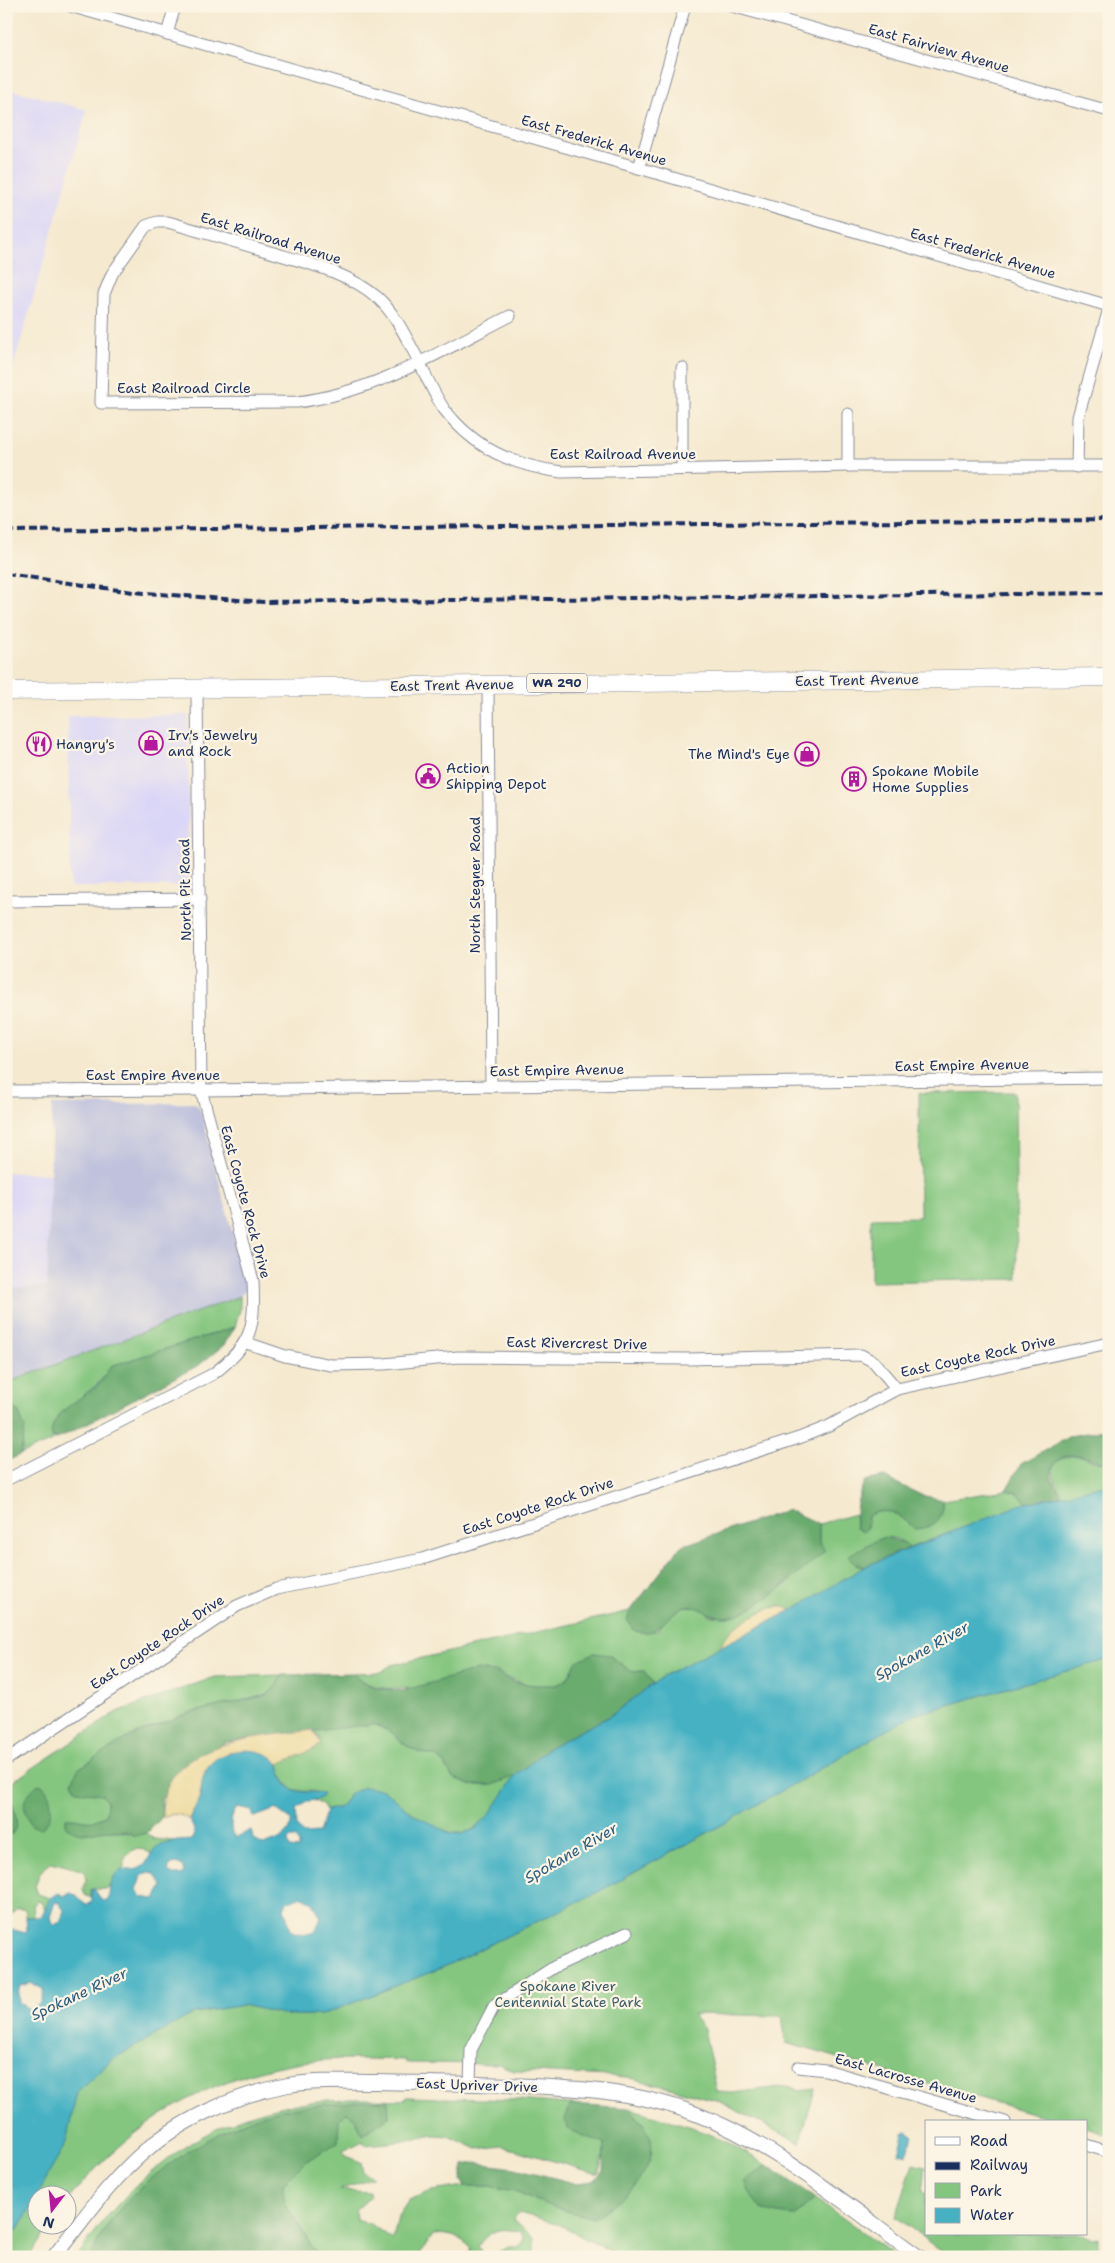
<svg xmlns="http://www.w3.org/2000/svg" width="1115" height="2263" viewBox="0 0 1115 2263" font-family="'Shantell Sans',sans-serif">
<style>
.built{fill:#dad6f7}
.industrial{fill:#c0c2dd}
.green{fill:#84c67f;stroke:#507a6e}
.forest{fill:#6bab6e;stroke:#436d66}
.sand{fill:#eeda9e;stroke:#84847e}
.water{fill:#45b1c3;stroke:#307090;fill-rule:evenodd}
.lines{fill:none;stroke-linecap:round;stroke-linejoin:round}
.minor-casing{stroke:#888c96;stroke-width:13}
.tertiary-casing{stroke:#888c96;stroke-width:16}
.primary-casing{stroke:#888c96;stroke-width:19}
.minor{stroke:#fff;stroke-width:11}
.tertiary{stroke:#fff;stroke-width:14}
.primary{stroke:#fff;stroke-width:18}
.rail{stroke:#1b2f5e;stroke-width:4;stroke-dasharray:8 4;stroke-linecap:butt}
.labels{text-anchor:middle;dominant-baseline:central;stroke-width:4.5;stroke-linejoin:round;paint-order:stroke}
.shield{fill:#fcf5e5;stroke:#5e6a86;stroke-width:1}
.shield-label{font-size:12px;font-weight:bold;fill:#1b2f5e}
.street-label{font-size:14px;fill:#1b2f5e;stroke:#fcf5e5}
.poi-label{font-size:14px;fill:#1b2f5e;stroke:#fcf5e5;text-anchor:start}
.park-label{font-size:14px;fill:#3a5c68;stroke:#fcf5e5}
.water-label{font-size:15px;font-style:italic;fill:#2a5c81;stroke:#fcf5e5}
</style>
<rect width="100%" height="100%" fill="#fcf5e5"/>
<filter id="ink" filterUnits="userSpaceOnUse"><feTurbulence type="fractalNoise" baseFrequency=".02" numOctaves="2"/><feDisplacementMap in="SourceGraphic" scale="10" xChannelSelector="R" yChannelSelector="G"/><feConvolveMatrix kernelMatrix="1 2 1 2 8 2 1 2 1" color-interpolation-filters="sRGB"/></filter>
<filter id="wash" filterUnits="userSpaceOnUse"><feTurbulence type="fractalNoise" baseFrequency=".0096" numOctaves="4" result="noise"/><feDisplacementMap in="SourceGraphic" scale="20" xChannelSelector="R" yChannelSelector="G"/><feGaussianBlur stdDeviation="1.12" result="paint"/><feColorMatrix in="noise" values="0 0 0 0 0 0 0 0 0 0 0 0 0 0 0 0 0 1.4 0 .05"/><feComposite in="paint" operator="in"/></filter>
<g filter="url(#wash)">
<rect width="100%" height="100%" fill="#f5e9cf"/>
<g class="built">
<path d="M6,88L87,110L6,392Z"/>
<path d="M188,715L189,886L70,887L68,716Z"/>
<path d="M6,1172L50,1174L47,1288H6Z"/>
</g>
<path class="industrial" d="M193,1103L197,1105L201,1111L247,1289L240,1296L6,1383V1288L47,1287L52,1105Z"/>
<g class="green">
<path d="M1015,1092L1017,1279L871,1282V1218L920,1217L919,1093Z"/>
<path d="M240,1296V1310L235,1327L111,1366L100,1382L57,1417L52,1438H59L21,1454L23,1445L6,1405V1383Z"/>
<path d="M1078,1455L1096,1462L1109,1463V1484L1062,1495C1049,1472 1046,1458 1078,1455Z"/>
<path d="M1006,1490L1018,1493L1027,1503L909,1548C890,1526 864,1542 856,1564L864,1567L792,1610C788,1609 784,1606 780,1606C763,1606 726,1631 720,1647L665,1675L653,1684L644,1671L632,1672L609,1655L577,1661C574,1666 572,1674 567,1678C551,1696 513,1681 496,1672C461,1678 378,1706 354,1673L381,1672L391,1665L630,1611L628,1620L635,1631H657L667,1617L685,1606L698,1607L712,1616L729,1617L788,1584L819,1541V1524L855,1514L856,1528L867,1527L868,1516C885,1505 902,1516 915,1529L943,1508V1500Z"/>
<path d="M1109,1659V2135L1086,2128V2122H1064L786,2043L782,2016L692,2014L704,2029L717,2092L732,2093L789,2086L799,2091L815,2089L800,2143L716,2100L627,2077L514,2071L499,2064L406,2063V2060C375,2059 343,2058 311,2061C214,2072 129,2124 68,2200V2196H38V2226H50L29,2257H6V2245L21,2225L66,2142L77,2091L111,2060L194,2013L243,2005L287,2015H322L441,1968L598,1892L731,1820L913,1715Z"/>
<path d="M282,1675L276,1686L267,1695L188,1713L129,1737L89,1791L102,1794L107,1801L106,1814C96,1822 86,1823 74,1818L81,1834C90,1833 99,1830 108,1830C123,1831 134,1836 147,1833L154,1839L174,1841L158,1847L151,1854C138,1843 122,1852 124,1868L113,1878L108,1889H91V1898L85,1895L83,1890L86,1880L84,1871L52,1862L40,1872L35,1886L38,1894L50,1898L45,1909L41,1902L37,1901L33,1906L34,1917H26V1911L23,1909H17L6,1920V1831L12,1802L6,1799V1786L117,1712L215,1677Z"/>
<path d="M373,1724L391,1732L404,1744L418,1752L436,1756L445,1764L452,1777L470,1785H492L515,1776C503,1794 493,1816 475,1828C448,1847 405,1807 384,1790L351,1793L339,1808L326,1810L321,1804L313,1800L321,1798L314,1791C292,1793 284,1787 279,1764L295,1756L316,1749L320,1739L313,1730Z"/>
<path d="M406,2097L518,2100L617,2108L598,2174L502,2146L477,2149L449,2136L434,2135L399,2142L365,2145L363,2141L343,2151L345,2156L361,2162L363,2172L373,2177L340,2190L369,2192L370,2197L355,2211L356,2219L370,2224L393,2239L398,2216L409,2200L432,2191L465,2186H490L515,2191L552,2207L594,2218L644,2124L629,2108L692,2127L731,2144L767,2165L745,2181L794,2216L815,2198L897,2257H613L607,2250L556,2223L519,2213L514,2218L518,2225L534,2237V2257H487L509,2247H519L524,2240L521,2232C500,2227 491,2229 478,2246L486,2257H470L471,2248C461,2237 448,2233 433,2235L419,2257H318L284,2201L283,2184L289,2179L132,2257H77C134,2172 213,2110 318,2101C347,2098 376,2099 405,2100Z"/>
<path d="M913,2164L926,2167L923,2191L926,2193V2234H1006L1013,2237L1014,2234H1078L1092,2238L1098,2237V2257H950L896,2217Z"/>
</g>
<g class="forest">
<path d="M235,1327L224,1345L199,1365L59,1438H52C47,1412 85,1398 100,1383C104,1378 107,1371 111,1366Z"/>
<path d="M6,1405L18,1411L25,1428L21,1454L6,1462Z"/>
<path d="M1109,1429V1463C1096,1462 1089,1457 1078,1455C1065,1453 1048,1463 1052,1478C1053,1483 1059,1490 1062,1495L1027,1503L1018,1493L1006,1490L1021,1464L1070,1436Z"/>
<path d="M884,1477L921,1495L943,1500C944,1521 933,1528 915,1529C902,1516 885,1505 868,1516L867,1527L863,1532L856,1528C855,1511 857,1496 865,1481Z"/>
<path d="M788,1510L819,1524V1541L825,1551C806,1568 750,1617 726,1617C709,1618 696,1601 683,1607C662,1617 661,1638 635,1631L627,1620L630,1611L681,1546Z"/>
<path d="M885,1537L904,1543L909,1548L864,1567L856,1564L848,1555C861,1550 871,1541 885,1537Z"/>
<path d="M594,1653L609,1655L632,1672L644,1671L653,1684L610,1716L548,1748L515,1776L492,1785H470L452,1777L445,1764L436,1756L418,1752L404,1744L391,1732L374,1724L225,1742L161,1799L162,1817L147,1833L135,1836L129,1832L107,1830L81,1834L66,1827V1818C82,1817 92,1826 106,1814L107,1801L102,1794L77,1791L72,1782L78,1769L129,1737L188,1713L267,1695L276,1686L282,1675L354,1673L359,1680L376,1688L402,1691L477,1670L496,1672L514,1682L534,1685H557L568,1678L577,1661Z"/>
<path d="M38,1784L42,1785C54,1796 55,1820 40,1829L31,1825C22,1803 20,1801 38,1784Z"/>
<path d="M6,1799L12,1802C15,1814 20,1824 12,1834L6,1831Z"/>
<path d="M388,2100L389,2117L362,2135L356,2120L347,2112L339,2120L338,2142L305,2162L283,2184L284,2201L318,2257H91C112,2195 199,2137 259,2116C296,2103 350,2103 388,2100Z"/>
<path d="M571,2104L629,2108C637,2117 648,2127 651,2140C658,2173 618,2203 593,2218L552,2207L515,2191L490,2186H465L461,2180L464,2165L475,2163L515,2168L578,2184L596,2179L603,2170L604,2144L567,2129L565,2119Z"/>
<path d="M767,2165L815,2198L794,2216C762,2213 758,2211 745,2181Z"/>
</g>
<g class="sand">
<path d="M782,1606L792,1610L720,1647C728,1626 761,1609 782,1606Z"/>
<path d="M313,1730L321,1744C311,1753 292,1757 279,1764L272,1757L205,1771L199,1799L189,1820C179,1813 174,1813 162,1817C160,1739 257,1738 313,1730Z"/>
</g>
<g class="water">
<path d="M1109,1484V1659L913,1715L731,1820L598,1892L441,1968L322,2015H287L243,2005L194,2013L111,2060L77,2091L66,2142L21,2225L6,2245V1920L11,1929L25,1933L27,1930L26,1917H41L50,1898L59,1893L63,1896L71,1893C79,1896 80,1902 87,1905L92,1901L91,1889L95,1890L102,1901L107,1900C111,1893 108,1886 113,1878C122,1865 129,1873 140,1868C148,1864 147,1859 152,1853C160,1841 178,1841 191,1840C196,1832 194,1828 189,1820C192,1813 196,1806 199,1799C202,1790 201,1780 205,1772C215,1749 254,1744 273,1758C282,1764 280,1777 287,1785C296,1795 311,1791 323,1793L321,1798L307,1802L296,1809L297,1827L303,1834L319,1833L326,1810L339,1808L351,1793L364,1787L384,1790L414,1815L450,1833L462,1834L475,1829L489,1815L515,1776L548,1748L610,1716L665,1675L792,1610L864,1567L1019,1505ZM237,1807L252,1810V1816L255,1817L276,1809L291,1820C293,1836 275,1841 263,1845L253,1839L251,1830L237,1837L232,1833C230,1823 231,1815 237,1807ZM291,1838H295L299,1844V1849L290,1848L288,1841ZM176,1863L183,1866L184,1872L181,1875H173L168,1871L170,1865ZM149,1872L154,1873L163,1886L157,1897L154,1899L142,1897L136,1889L143,1874ZM301,1896L313,1902L321,1918L315,1931C306,1934 299,1935 291,1930L284,1908L287,1902ZM55,1902L59,1903L64,1910L60,1923L52,1924L50,1917ZM31,1983L43,1989C45,2001 40,2004 31,2010L19,2003L18,1993L20,1986Z"/>
<path d="M907,2132L913,2136L907,2155L899,2153L904,2134Z"/>
</g>
</g>
<g filter="url(#ink)">
<g class="lines">
<g class="minor-casing">
<g id="minor">
<path d="M70,6L639,168L1109,306"/>
<path d="M732,6L1109,111"/>
<path d="M167,34L175,6"/>
<path d="M639,168L685,6"/>
<path d="M510,316C441,351 374,393 297,402L101,403L104,294L112,274L146,226L157,222H168C202,232 236,242 270,252C307,263 348,272 378,298C394,313 404,333 414,352C424,370 432,392 444,409C475,449 512,465 561,472L848,466H1109"/>
<path d="M848,414V466"/>
<path d="M1077,467L1078,417L1109,309"/>
<path d="M682,469V368"/>
<path d="M488,684L491,1086"/>
<path d="M6,901L200,899"/>
<path d="M6,1091L201,1090L1109,1078"/>
<path d="M247,1343L285,1356L331,1365L384,1364L458,1357L689,1359L861,1355L874,1362L897,1389"/>
<path d="M6,1480L213,1374C252,1344 255,1329 253,1281L201,1090L197,689"/>
<path d="M6,1760L237,1606L276,1589L422,1559L799,1438L829,1426L897,1389L1109,1343"/>
<path d="M798,2067L826,2070L1005,2122"/>
<path d="M470,2084L471,2050L494,2006L554,1967L627,1933"/>
<path d="M1086,2145L1109,2152"/>
</g>
</g>
<g class="tertiary-casing">
<path id="tertiary" d="M54,2257C80,2223 105,2188 136,2159C176,2121 234,2095 288,2085C317,2080 347,2082 376,2082C411,2083 445,2083 479,2084C552,2087 628,2087 696,2114C777,2145 849,2207 919,2257"/>
</g>
<g class="primary-casing">
<path id="primary" d="M6,691L1109,677"/>
</g>
<use href="#minor" class="minor"/>
<use href="#tertiary" class="tertiary"/>
<use href="#primary" class="primary"/>
<g class="rail">
<path d="M6,531L1109,520"/>
<path d="M6,574L133,592L264,602L1109,593"/>
</g>
</g>
</g>
<defs>
<g id="shop-ring" transform="scale(1.25)"><circle r="9.5" fill="#fcf5e5" stroke="#b5179e" stroke-width="1.5"/><path d="M-5-2.5h2.3a2.7 3.5 0 0 1 5.4 0H5L5.5 6h-11ZM-1.5-2.5h3a1.5 2.3 0 0 0-3 0Z" fill="#b5179e"/></g>
<g id="restaurant-ring" transform="scale(1.25)"><circle r="9.5" fill="#fcf5e5" stroke="#b5179e" stroke-width="1.5"/><path d="M-5-6h1v4h1v-4h1v4h1v-4h1v5L-1.5 .5V6h-2V.5L-5-1ZM5-6V6H3V1.5H1.5Q1.5-4 5-6Z" fill="#b5179e"/></g>
<g id="civic-ring" transform="scale(1.25)"><circle r="9.5" fill="#fcf5e5" stroke="#b5179e" stroke-width="1.5"/><path d="M-.6-6.5H3V-4.5H.6V-3L4-1V1h2V6H-6V1h2V-1L-.6-3ZM-1.2 2.5V6h2.4V2.5Z" fill="#b5179e"/></g>
<g id="building-ring" transform="scale(1.25)"><circle r="9.5" fill="#fcf5e5" stroke="#b5179e" stroke-width="1.5"/><path d="M-4-6H4V6H1V3H-1V6H-4ZM-2.5-4.3h1.7v1.8h-1.7ZM.8-4.3h1.7v1.8H.8ZM-2.5-1h1.7V.8h-1.7ZM.8-1h1.7V.8H.8Z" fill="#b5179e"/></g>
</defs>
<g fill-rule="evenodd">
<use href="#shop-ring" x="151" y="743"/>
<use href="#restaurant-ring" x="39" y="744"/>
<use href="#shop-ring" x="807" y="754"/>
<use href="#civic-ring" x="428" y="776"/>
<use href="#building-ring" x="854" y="779"/>
</g>
<g class="labels">
<rect class="shield" x="527" y="673.5" width="60" height="19" rx="4"/>
<g class="shield-label">
<text x="557" y="683">WA 290</text>
</g>
<g class="street-label">
<text transform="translate(939 48) rotate(16)">East Fairview Avenue</text>
<text transform="translate(594 140) rotate(16)">East Frederick Avenue</text>
<text transform="translate(271 238) rotate(17)">East Railroad Avenue</text>
<text transform="translate(983 253) rotate(16)">East Frederick Avenue</text>
<text x="184" y="388">East Railroad Circle</text>
<text x="623" y="454">East Railroad Avenue</text>
<text transform="translate(857 680) rotate(-1)">East Trent Avenue</text>
<text transform="translate(452 685) rotate(-1)">East Trent Avenue</text>
<text transform="translate(475 885) rotate(-90)">North Stegner Road</text>
<text transform="translate(185 890) rotate(-91)">North Pit Road</text>
<text transform="translate(962 1065) rotate(-1)">East Empire Avenue</text>
<text transform="translate(557 1070) rotate(-1)">East Empire Avenue</text>
<text x="153" y="1075">East Empire Avenue</text>
<text transform="translate(246 1202) rotate(75)">East Coyote Rock Drive</text>
<text transform="translate(577 1343) rotate(1)">East Rivercrest Drive</text>
<text transform="translate(978 1356) rotate(-12)">East Coyote Rock Drive</text>
<text transform="translate(538 1506) rotate(-18)">East Coyote Rock Drive</text>
<text transform="translate(157 1642) rotate(-34)">East Coyote Rock Drive</text>
<text transform="translate(906 2078) rotate(16)">East Lacrosse Avenue</text>
<text transform="translate(477 2085) rotate(2)">East Upriver Drive</text>
</g>
<g class="poi-label">
<text x="168" y="735">Irv's Jewelry<tspan x="168" dy="16">and Rock</tspan></text>
<text x="56" y="744">Hangry's</text>
<text x="790" y="754" text-anchor="end">The Mind's Eye</text>
<text x="446" y="768">Action<tspan x="446" dy="16">Shipping Depot</tspan></text>
<text x="872" y="771">Spokane Mobile<tspan x="872" dy="16">Home Supplies</tspan></text>
</g>
<g class="park-label">
<text x="568" y="1986">Spokane River<tspan x="568" dy="16">Centennial State Park</tspan></text>
</g>
<g class="water-label">
<text transform="translate(922 1651) rotate(-29)">Spokane River</text>
<text transform="translate(571 1853) rotate(-30)">Spokane River</text>
<text transform="translate(79 1994) rotate(-25)">Spokane River</text>
</g>
</g>
<rect width="1115" height="2263" fill="none" stroke="#fcf5e5" stroke-width="25"/>
<rect x="925" y="2120" width="162" height="115" fill="#fcf5e5" stroke="#a2a6af"/>
<rect x="935" y="2137" width="25" height="8" fill="#ffffff" stroke="#a2a6af"/>
<text x="970" y="2146" font-size="15" fill="#1b2f5e">Road</text>
<rect x="935" y="2162" width="25" height="8" fill="#1b2f5e" stroke="#a2a6af"/>
<text x="970" y="2170" font-size="15" fill="#1b2f5e">Railway</text>
<rect x="935" y="2183" width="25" height="15" fill="#84c67f" stroke="#a2a6af"/>
<text x="970" y="2196" font-size="15" fill="#1b2f5e">Park</text>
<rect x="935" y="2208" width="25" height="15" fill="#45b1c3" stroke="#a2a6af"/>
<text x="970" y="2220" font-size="15" fill="#1b2f5e">Water</text>
<g transform="translate(52 2210) rotate(196)"><circle r="24" fill="#fcf5e5" stroke="#a2a6af"/>
<path d="M0-4L9 19L0 12L-9 19Z" fill="#b5179e"/>
<text y="-8" font-size="14" font-weight="bold" text-anchor="middle" fill="#1b2f5e">N</text>
</g>
</svg>
